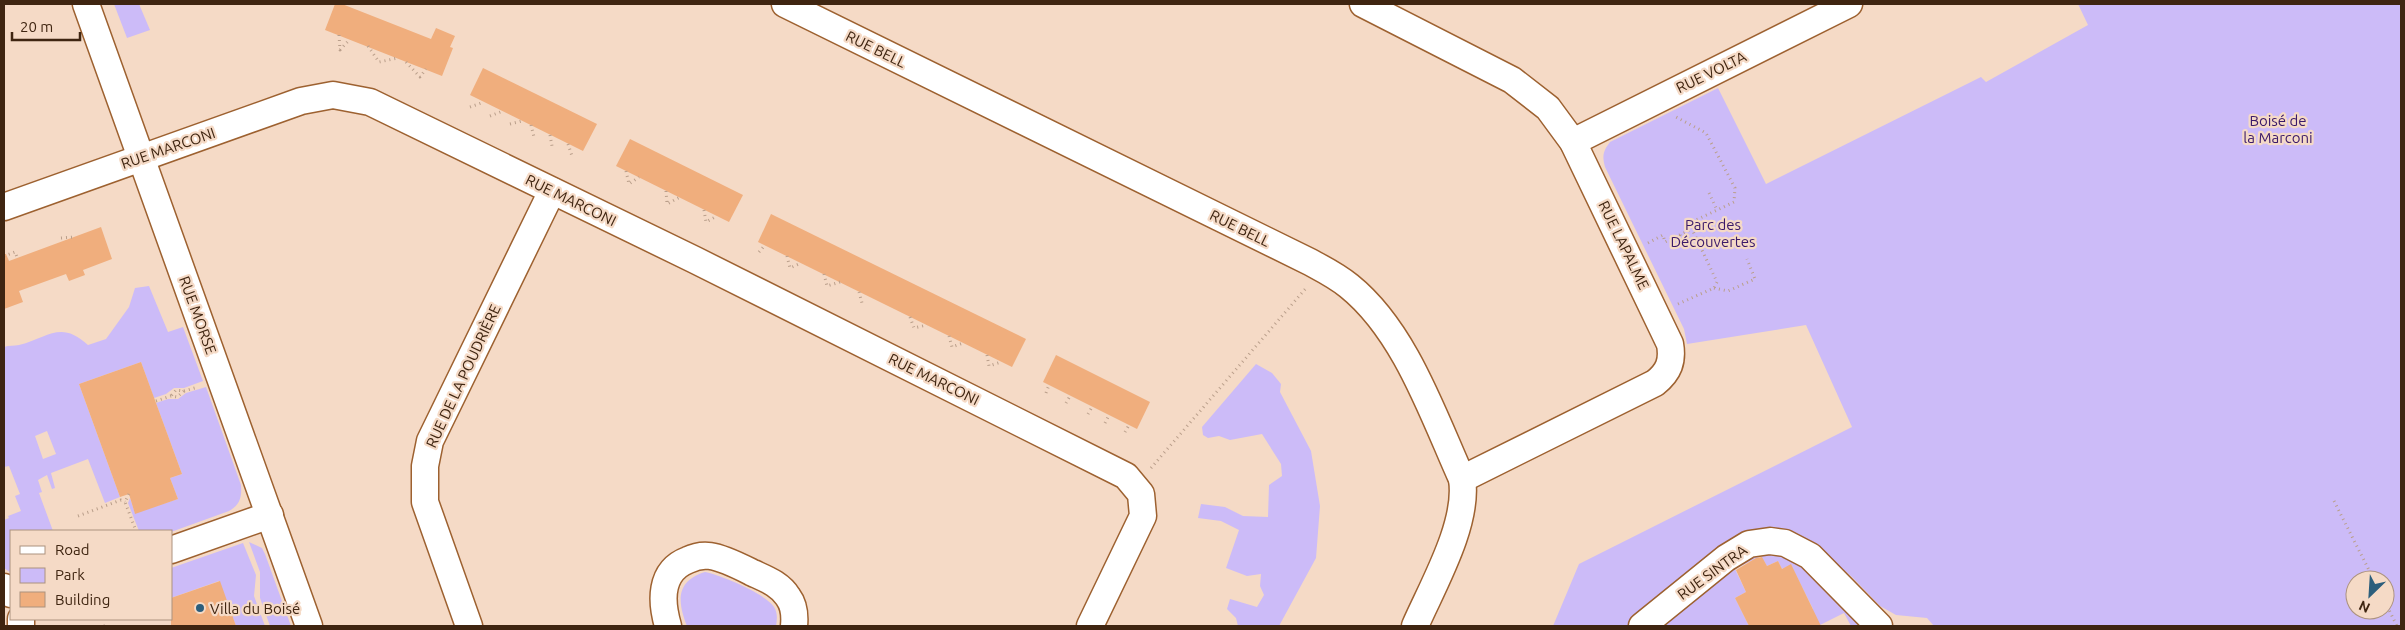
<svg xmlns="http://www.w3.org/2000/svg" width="2405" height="630" viewBox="0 0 2405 630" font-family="Ubuntu,sans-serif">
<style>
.green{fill:#ccbbf8;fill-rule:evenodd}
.building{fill:#f0ae7d}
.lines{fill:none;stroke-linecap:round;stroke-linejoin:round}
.street-casing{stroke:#9d6130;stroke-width:29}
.path{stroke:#ba9f8b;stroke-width:3;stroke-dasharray:1 4;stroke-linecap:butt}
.street{stroke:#fff;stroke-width:26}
.poi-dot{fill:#2c5e7c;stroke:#f5dac6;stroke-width:2}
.labels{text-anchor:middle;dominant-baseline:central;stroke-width:4.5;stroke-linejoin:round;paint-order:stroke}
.street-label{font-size:15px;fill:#3f2511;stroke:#f5dac6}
.park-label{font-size:15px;fill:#3a1969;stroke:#f5dac6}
.poi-label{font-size:15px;fill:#3f2511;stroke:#f5dac6;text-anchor:start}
</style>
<rect width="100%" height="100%" fill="#f5dac6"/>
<g class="green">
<path d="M114,4H139L150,30L127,38Z"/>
<path d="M2078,4H2401V626H1934L1927,618L1896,615L1880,606L1852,577L1819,549L1781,531L1695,572L1627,626H1553L1579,564L1852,427L1806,325L1687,344L1684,329L1605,167C1602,156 1603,151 1610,142L1718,88L1766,184L1981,77L1986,82L2088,25ZM2355,580H2385V610H2355Z"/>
<path d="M149,286L168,332L183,327L203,381L184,388H174L166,394L154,398L141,362L79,384L120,497L105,503L88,459L51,473L55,488L52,489L47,475L38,480L42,492L39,493L53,531H11V573L4,568V520L9,518L8,516L21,511L15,496L20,494L9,466L4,467V347C9,345 14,346 19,345C49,337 61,320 88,345L106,339L129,307L135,288ZM47,431L56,454L43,459L35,436Z"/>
<path d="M1256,364L1272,373L1281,384L1280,392L1311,451L1320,506L1316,558L1279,626H1238L1236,618L1227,609L1230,599L1257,607L1264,595L1260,586L1261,574L1247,576L1226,568L1239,530L1221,521L1198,518L1201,504L1225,507L1243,516L1268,517L1269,485L1282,476L1281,464L1262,434L1230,440L1219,436L1208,438L1203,435L1202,427Z"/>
<path d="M206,387L241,485C242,497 240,505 229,511L171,532L139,531L128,503L130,498L135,513L178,499L170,478L182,474L156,403L168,399H178L186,393Z"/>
<path d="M249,542L262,548L265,554L291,626H270L260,598V572Z"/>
<path d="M243,543L256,575L254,596L265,626H236L219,581L171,598V568Z"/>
<path d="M1752,552L1796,556L1850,613L1858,625L1851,626L1844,613L1818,626H1810L1804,613L1813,609L1791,565L1782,569L1778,561L1767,566L1761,556L1735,569L1746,592L1735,598L1749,626H1658Z"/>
<path d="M705,572C721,575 766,594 774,607C778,613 777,620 776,626H687C677,601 676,581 705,572Z"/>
</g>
<g class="building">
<path d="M335,4H342L431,39L436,28L455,36L450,47L453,48L442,76L325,30Z"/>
<path d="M483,68L597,124L583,151L470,95Z"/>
<path d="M630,139L743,195L729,222L616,166Z"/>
<path d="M771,214L1026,339L1012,367L758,242Z"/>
<path d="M101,227L112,259L83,270L85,275L69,281L66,274L19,291L23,302L4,309V254H6L9,261Z"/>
<path d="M1056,355L1150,402L1137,429L1043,382Z"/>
<path d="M141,362L182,474L170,478L178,499L135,514L129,494L120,497L79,384Z"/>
<path d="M1762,557L1767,566L1778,561L1782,569L1791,564L1821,626H1749L1735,598L1746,592L1736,570L1756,558Z"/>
<path d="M220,581L236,626H171V598Z"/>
</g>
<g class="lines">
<g class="street-casing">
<g id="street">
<path d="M86,4L309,626"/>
<path d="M785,4L1310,262C1323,269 1337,276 1349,286C1405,331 1433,415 1462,479C1469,523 1433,585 1415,626"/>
<path d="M1363,4L1512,80L1548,108L1573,142L1670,344C1673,361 1669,372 1655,383L1462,479"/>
<path d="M1573,142L1849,4"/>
<path d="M4,207L301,101L333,95L370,102L695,260L1126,476L1141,494L1143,516L1090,626"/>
<path d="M171,550L270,515"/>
<path d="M4,587L11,594"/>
<path d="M21,619V626"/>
<path d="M469,626L425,502V466L430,441L552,191"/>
<path d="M668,626C661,602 659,571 688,560C694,557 703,555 710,556C724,558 741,567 753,573C766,579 780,584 788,597C794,605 795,616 794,626"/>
<path d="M1642,626L1726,558L1749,544L1770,541L1785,543L1810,556L1879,626"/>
</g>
</g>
<g class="path">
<path d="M339,35L340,50L350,39"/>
<path d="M368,46L379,62L398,58"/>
<path d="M406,62L420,77L426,69"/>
<path d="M470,107L484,102"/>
<path d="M490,116L503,111"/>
<path d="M510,124L522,121"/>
<path d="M531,125L534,137"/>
<path d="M550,135L552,146"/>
<path d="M568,144L572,156"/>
<path d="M626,171L629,184L639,177"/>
<path d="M666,191L667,204L680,197"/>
<path d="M1709,193L1717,210"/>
<path d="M704,210L706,222L717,216"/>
<path d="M1680,235L1686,246"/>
<path d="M61,238L74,237"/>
<path d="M1648,243L1663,235L1665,242L1692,229L1696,220L1734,202L1735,188L1706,133L1676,117"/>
<path d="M759,252L765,245"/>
<path d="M4,256L15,252L17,257"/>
<path d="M787,256L790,268L801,263"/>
<path d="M824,274L827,286L840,282"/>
<path d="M1714,288L1728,291L1755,279L1747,259"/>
<path d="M859,292L862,303"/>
<path d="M1678,304L1714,288L1717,282L1692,229"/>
<path d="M910,317L914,328L927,325"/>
<path d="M949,336L952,347L963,343"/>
<path d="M987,355L989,366L1001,362"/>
<path d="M184,391L198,387"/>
<path d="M1046,393L1049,385"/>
<path d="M156,401L171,396L177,397L184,391L176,390L171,396"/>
<path d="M1066,403L1070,396"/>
<path d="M1088,414L1092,407"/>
<path d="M1105,423L1109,415"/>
<path d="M1125,432L1129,425"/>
<path d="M1151,468L1307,287"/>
<path d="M129,494L125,502L136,531"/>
<path d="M2334,501L2374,580"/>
<path d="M78,516L121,500L125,502"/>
<path d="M2385,602L2397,626"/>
<path d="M104,626L107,625"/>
</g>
<use href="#street" class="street"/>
</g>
<circle class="poi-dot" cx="200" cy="608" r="5"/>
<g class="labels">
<g class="street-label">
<text transform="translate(876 49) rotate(26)">RUE BELL</text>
<text transform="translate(1711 72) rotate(-26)">RUE VOLTA</text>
<text transform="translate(168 148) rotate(-19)">RUE MARCONI</text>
<text transform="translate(571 200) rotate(26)">RUE MARCONI</text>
<text transform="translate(1240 228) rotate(26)">RUE BELL</text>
<text transform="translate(1624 245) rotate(64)">RUE LAPALME</text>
<text transform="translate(198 315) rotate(70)">RUE MORSE</text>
<text transform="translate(463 376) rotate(-65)">RUE DE LA POUDRIÈRE</text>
<text transform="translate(934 379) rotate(26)">RUE MARCONI</text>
<text transform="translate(1712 572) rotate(-36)">RUE SINTRA</text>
</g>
<g class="park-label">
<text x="2278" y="120">Boisé de<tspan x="2278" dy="17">la Marconi</tspan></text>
<text x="1713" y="224">Parc des<tspan x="1713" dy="17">Découvertes</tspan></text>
</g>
<g class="poi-label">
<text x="210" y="608">Villa du Boisé</text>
</g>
</g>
<rect width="2405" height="630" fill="none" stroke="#3f2511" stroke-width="10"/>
<rect x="10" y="530" width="162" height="90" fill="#f5dac6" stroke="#ac927e"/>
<rect x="20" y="546" width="25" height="8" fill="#ffffff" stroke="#ac927e"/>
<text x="55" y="555" font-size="15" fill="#3f2511">Road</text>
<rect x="20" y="568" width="25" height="15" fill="#ccbbf8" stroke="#ac927e"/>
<text x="55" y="580" font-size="15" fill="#3f2511">Park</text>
<rect x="20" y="592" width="25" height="15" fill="#f0ae7d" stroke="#ac927e"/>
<text x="55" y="605" font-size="15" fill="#3f2511">Building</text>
<g transform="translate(2370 595) rotate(205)"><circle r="24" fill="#f5dac6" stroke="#ac927e"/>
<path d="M0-4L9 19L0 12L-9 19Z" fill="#2c5e7c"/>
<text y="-8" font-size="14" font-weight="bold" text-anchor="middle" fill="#3f2511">N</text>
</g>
<path d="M12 32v8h68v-8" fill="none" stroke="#3f2511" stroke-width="2.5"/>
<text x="20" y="32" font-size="15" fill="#3f2511" stroke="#f5dac6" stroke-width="4" paint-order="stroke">20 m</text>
</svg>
